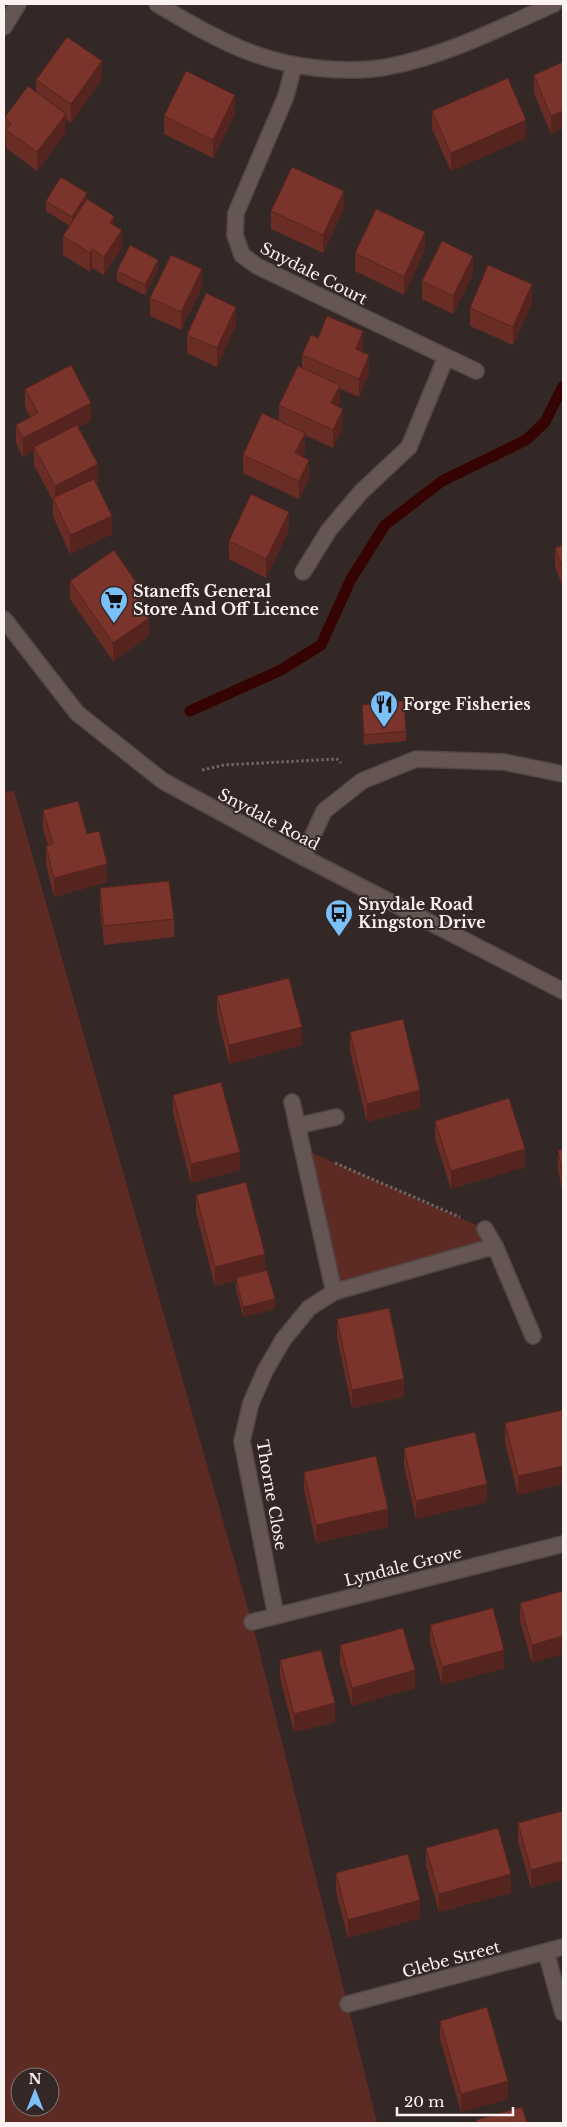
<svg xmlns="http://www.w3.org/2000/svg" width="567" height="2127" viewBox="0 0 567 2127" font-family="'Libre Baskerville',serif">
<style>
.green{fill:#5e2b24;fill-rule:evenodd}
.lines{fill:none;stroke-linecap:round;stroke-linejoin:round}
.stream{stroke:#350302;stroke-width:11}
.minor-casing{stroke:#524745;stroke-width:18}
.tertiary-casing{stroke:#524745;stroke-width:18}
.path{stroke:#706563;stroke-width:3;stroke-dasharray:2.5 2.5;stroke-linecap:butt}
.minor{stroke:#655654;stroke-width:15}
.tertiary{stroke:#655654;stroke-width:15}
.wall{fill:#692d25}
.shaded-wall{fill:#55241e}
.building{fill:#7a342b;stroke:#55241e}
.labels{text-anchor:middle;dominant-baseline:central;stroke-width:4;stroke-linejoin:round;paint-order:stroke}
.street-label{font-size:16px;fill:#fbf2f1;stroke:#342826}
.poi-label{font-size:16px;font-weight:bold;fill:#fbf2f1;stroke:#342826;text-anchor:start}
</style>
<rect width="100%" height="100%" fill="#342826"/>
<g class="green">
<path d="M14,791L252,1622L377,2123H4V792ZM20,2077H50V2107H20Z"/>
<path d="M301,1148L485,1229L495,1246L334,1292Z"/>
</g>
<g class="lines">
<path class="stream" d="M190,711L281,670L321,645L351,579L385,525L442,481L526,440L545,422L563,386"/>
<g class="minor-casing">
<g id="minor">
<path d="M157,4C188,22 219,41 252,53C291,68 345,74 387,67C445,56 500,28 554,4"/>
<path d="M4,27L18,4"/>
<path d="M294,65L286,96L236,213L235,235L242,255L257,266L476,371"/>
<path d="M303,572L329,530L361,492L409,447L446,357"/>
<path d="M303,857L324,811L362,781L416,759L504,762L563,774"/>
<path d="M292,1102L334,1292"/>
<path d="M297,1126L336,1117"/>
<path d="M485,1229L495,1246L533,1336"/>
<path d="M276,1616L242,1441L251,1403L265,1371L283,1340L309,1308L334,1292L495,1246"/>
<path d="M252,1622L563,1544"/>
<path d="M546,1952L563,2013"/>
<path d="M348,2004L563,1947"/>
</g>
</g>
<g class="tertiary-casing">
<path id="tertiary" d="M4,619L77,713L163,781L303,857L563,991"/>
</g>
<g class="path">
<path d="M202,770L224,765L337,759L341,763"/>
<path d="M335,1163L460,1217"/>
</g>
<use href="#minor" class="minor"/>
<use href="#tertiary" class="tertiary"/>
</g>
<g class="wall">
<path d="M563,62V129L551,134L534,93V75Z"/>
<path d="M102,79L71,123L66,119V132L37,171L6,148V137L5,136V117L36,92V80Z"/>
<path d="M432,111L526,138L451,171L432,129Z"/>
<path d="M235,114L213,158L164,134V116Z"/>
<path d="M87,199L114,225L122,248L104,275L92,268L90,272L63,255V236L70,226L46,211V201Z"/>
<path d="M344,209L323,253L271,229V211Z"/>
<path d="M425,250L404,295L355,271V253Z"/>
<path d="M158,270L145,295L117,281V271Z"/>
<path d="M473,274L453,314L422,299V281Z"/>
<path d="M202,287L181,330L150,316V298Z"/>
<path d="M532,303L513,345L470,326V308Z"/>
<path d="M236,325L217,367L187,353V335Z"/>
<path d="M318,338L363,349L362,352L369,373L359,397L340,389V404L338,406L343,427L333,448L305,435V451L302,457L309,478L299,499L243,473V455L279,421V405L302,368V355Z"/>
<path d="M25,389L91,421L78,427L98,482L96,483L112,534L70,554L53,516V501L34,465V450L23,457L16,443V425L30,417L25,407Z"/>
<path d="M289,530L266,578L229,559V541Z"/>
<path d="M563,545V587L555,567V548Z"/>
<path d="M70,581L149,636L113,661L70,599Z"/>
<path d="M362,705L406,731V741L364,745Z"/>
<path d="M43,810L87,834L107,882L54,897L46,864V846L48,845L43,829Z"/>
<path d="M100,888L174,919V937L104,945L100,906Z"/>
<path d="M217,996L302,1045L229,1064L217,1014Z"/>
<path d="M350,1032L420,1108L367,1122L350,1051Z"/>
<path d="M173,1095L240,1170L191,1183L173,1113Z"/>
<path d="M435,1121L525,1167L451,1189L435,1139Z"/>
<path d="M563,1149V1195L558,1168V1150Z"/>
<path d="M196,1195L265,1271L275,1309L243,1317L236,1288V1280L215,1286L196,1213Z"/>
<path d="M337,1319L404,1397L352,1408L337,1337Z"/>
<path d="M563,1410V1484L518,1495L505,1442V1423Z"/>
<path d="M404,1448L487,1502L416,1519L404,1466Z"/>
<path d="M304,1472L388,1527L316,1543L304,1490Z"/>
<path d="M563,1591L532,1663L520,1621V1603Z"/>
<path d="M430,1625L504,1668L442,1685L430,1643Z"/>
<path d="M340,1645L415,1688L352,1706L340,1663Z"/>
<path d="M280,1660L335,1722L294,1732L280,1678Z"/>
<path d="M563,1811V1879L531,1888L518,1841V1823Z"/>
<path d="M426,1848L511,1893L439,1912L426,1866Z"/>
<path d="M336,1873L420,1918L348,1938L336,1891Z"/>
<path d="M440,2021L508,2099L461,2112L440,2039Z"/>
</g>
<g class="shaded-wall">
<path d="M102,61V79L71,123V104Z"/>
<path d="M235,95V114L213,158V140Z"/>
<path d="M563,111V129L551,134V116Z"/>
<path d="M66,114V132L37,171V152Z"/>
<path d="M526,120V138L451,171V153Z"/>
<path d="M344,191V209L323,253V235Z"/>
<path d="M87,193V203L72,227V217Z"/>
<path d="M114,216V235L110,223Z"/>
<path d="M122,230V248L104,275V257Z"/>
<path d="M425,232V250L404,295V277Z"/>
<path d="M92,249V268L90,272V253Z"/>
<path d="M473,256V274L453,314V296Z"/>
<path d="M158,260V270L145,295V285Z"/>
<path d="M202,269V287L181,330V312Z"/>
<path d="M532,284V303L513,345V327Z"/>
<path d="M236,307V325L217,367V348Z"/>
<path d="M363,331V349L356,367V349Z"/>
<path d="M369,355V373L359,397V379Z"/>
<path d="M340,385V404L331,421V403Z"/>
<path d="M91,403V421L36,450L34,447V450L23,457V438Z"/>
<path d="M343,409V427L333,448V430Z"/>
<path d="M305,433V451L295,471V453Z"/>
<path d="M309,460V478L299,499V481Z"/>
<path d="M98,464V482L56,504L55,502V486Z"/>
<path d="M289,512V530L266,578V559Z"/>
<path d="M112,516V534L70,554V535Z"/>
<path d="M140,588V606L132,593Z"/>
<path d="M149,618V636L113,661V643Z"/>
<path d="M107,864V882L54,897V878Z"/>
<path d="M302,1027V1045L229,1064V1045Z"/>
<path d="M420,1090V1108L367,1122V1104Z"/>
<path d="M525,1149V1167L451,1189V1171Z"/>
<path d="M240,1152V1170L191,1183V1164Z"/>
<path d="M265,1254V1273L236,1278V1280L215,1286V1267Z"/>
<path d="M275,1299V1309L243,1317V1307Z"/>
<path d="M404,1379V1397L352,1408V1390Z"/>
<path d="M563,1466V1484L518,1495V1476Z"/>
<path d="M487,1484V1502L416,1519V1501Z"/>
<path d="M388,1509V1527L316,1543V1525Z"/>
<path d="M563,1636V1654L532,1663V1645Z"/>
<path d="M504,1650V1668L442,1685V1667Z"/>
<path d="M415,1670V1688L352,1706V1688Z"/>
<path d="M335,1703V1722L294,1732V1714Z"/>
<path d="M563,1861V1879L531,1888V1870Z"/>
<path d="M511,1874V1893L439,1912V1894Z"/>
<path d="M420,1900V1918L348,1938V1920Z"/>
<path d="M508,2081V2099L461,2112V2094Z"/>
</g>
<g class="building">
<path d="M67,37L102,61L71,104L36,80Z"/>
<path d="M563,62V111L551,116L534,75Z"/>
<path d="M186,71L235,95L213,140L164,116Z"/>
<path d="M508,78L526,120L451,153L432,111Z"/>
<path d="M28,86L66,114L37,152L6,130L11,123L5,117Z"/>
<path d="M292,167L344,191L323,235L271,211Z"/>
<path d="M61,177L87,193L72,217L46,201Z"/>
<path d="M87,199L114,216L110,223L122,230L104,257L92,249L90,253L63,236Z"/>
<path d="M376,209L425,232L404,277L355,253Z"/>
<path d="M442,241L473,256L453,296L422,281Z"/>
<path d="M130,245L158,260L145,285L117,271Z"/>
<path d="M171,255L202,269L181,312L150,298Z"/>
<path d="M488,265L532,284L513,327L470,308Z"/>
<path d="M206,293L236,307L217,348L187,335Z"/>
<path d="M327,316L363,331L356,349L369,355L359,379L302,355L311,335L318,338Z"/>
<path d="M71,365L91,403L23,438L16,425L38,413L25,389Z"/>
<path d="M298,366L340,385L331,403L343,409L333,430L279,405Z"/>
<path d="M262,413L305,433L295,453L309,460L299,481L243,455Z"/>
<path d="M77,425L98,464L55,486L34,447Z"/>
<path d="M94,479L112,516L70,535L53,498Z"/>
<path d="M251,494L289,512L266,559L229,541Z"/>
<path d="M563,545V569L555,548Z"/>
<path d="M114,550L140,588L132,593L149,618L113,643L70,581Z"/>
<path d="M404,701L406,731L364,735L362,705Z"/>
<path d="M78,801L87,834L99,831L107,864L54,878L46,846L53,844L43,810Z"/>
<path d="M169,881L174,919L104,926L100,888Z"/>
<path d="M289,978L302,1027L229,1045L217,996Z"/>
<path d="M403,1019L420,1090L367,1104L350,1032Z"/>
<path d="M221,1082L240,1152L191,1164L173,1095Z"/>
<path d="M509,1098L525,1149L451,1171L435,1121Z"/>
<path d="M563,1149V1177L558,1150Z"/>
<path d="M246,1182L265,1254L215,1267L196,1195Z"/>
<path d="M267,1270L275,1299L243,1307L236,1278Z"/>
<path d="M389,1308L404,1379L352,1390L337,1319Z"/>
<path d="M563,1410V1466L518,1476L505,1423Z"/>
<path d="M475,1432L487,1484L416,1501L404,1448Z"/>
<path d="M376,1456L388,1509L316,1525L304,1472Z"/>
<path d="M563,1591V1636L532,1645L520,1603Z"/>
<path d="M493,1608L504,1650L442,1667L430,1625Z"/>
<path d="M403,1628L415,1670L352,1688L340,1645Z"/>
<path d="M321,1650L335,1703L294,1714L280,1660Z"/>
<path d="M563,1811V1861L531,1870L518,1823Z"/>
<path d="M498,1828L511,1874L439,1894L426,1848Z"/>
<path d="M408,1854L420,1900L348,1920L336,1873Z"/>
<path d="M487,2007L508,2081L461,2094L440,2021Z"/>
<path d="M522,2107L527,2123H477L476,2120Z"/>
</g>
<defs>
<g id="supermarket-pin" transform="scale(1.4375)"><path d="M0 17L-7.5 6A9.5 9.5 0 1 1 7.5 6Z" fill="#7abff8" stroke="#342826"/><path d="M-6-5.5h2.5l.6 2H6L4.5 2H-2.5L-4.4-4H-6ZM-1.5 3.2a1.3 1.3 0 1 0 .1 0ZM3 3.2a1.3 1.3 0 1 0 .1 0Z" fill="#111"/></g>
<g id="restaurant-pin" transform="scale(1.4375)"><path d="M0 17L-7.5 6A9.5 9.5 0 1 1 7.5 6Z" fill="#7abff8" stroke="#342826"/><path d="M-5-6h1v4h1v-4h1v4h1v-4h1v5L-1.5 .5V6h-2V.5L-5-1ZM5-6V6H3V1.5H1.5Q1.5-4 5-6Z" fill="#111"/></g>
<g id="bus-pin" transform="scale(1.4375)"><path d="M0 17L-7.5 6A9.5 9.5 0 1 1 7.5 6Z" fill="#7abff8" stroke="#342826"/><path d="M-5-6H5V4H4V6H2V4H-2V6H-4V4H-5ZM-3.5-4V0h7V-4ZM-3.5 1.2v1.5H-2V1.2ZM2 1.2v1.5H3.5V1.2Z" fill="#111"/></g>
</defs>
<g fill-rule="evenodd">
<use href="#supermarket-pin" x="114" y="600"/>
<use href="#restaurant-pin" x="384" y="704"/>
<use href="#bus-pin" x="339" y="913"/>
</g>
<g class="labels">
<g class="street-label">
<text transform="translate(314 273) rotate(27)">Snydale Court</text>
<text transform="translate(269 819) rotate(28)">Snydale Road</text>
<text transform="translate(272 1495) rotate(80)">Thorne Close</text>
<text transform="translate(403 1566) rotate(-14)">Lyndale Grove</text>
<text transform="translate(451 1959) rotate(-15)">Glebe Street</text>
</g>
<g class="poi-label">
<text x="133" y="591">Staneffs General<tspan x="133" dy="18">Store And Off Licence</tspan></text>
<text x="403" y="704">Forge Fisheries</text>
<text x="358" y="904">Snydale Road<tspan x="358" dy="18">Kingston Drive</tspan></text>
</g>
</g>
<rect width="567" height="2127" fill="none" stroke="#fbf2f1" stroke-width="10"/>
<g transform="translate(35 2092)"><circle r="24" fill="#342826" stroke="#847977"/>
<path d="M0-4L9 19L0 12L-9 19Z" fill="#7abff8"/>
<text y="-8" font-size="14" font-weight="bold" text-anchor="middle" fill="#fbf2f1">N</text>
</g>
<path d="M397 2107v8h116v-8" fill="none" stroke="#fbf2f1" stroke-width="2.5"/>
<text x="404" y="2107" font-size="15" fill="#fbf2f1" stroke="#342826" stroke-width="4" paint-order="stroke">20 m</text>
</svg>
